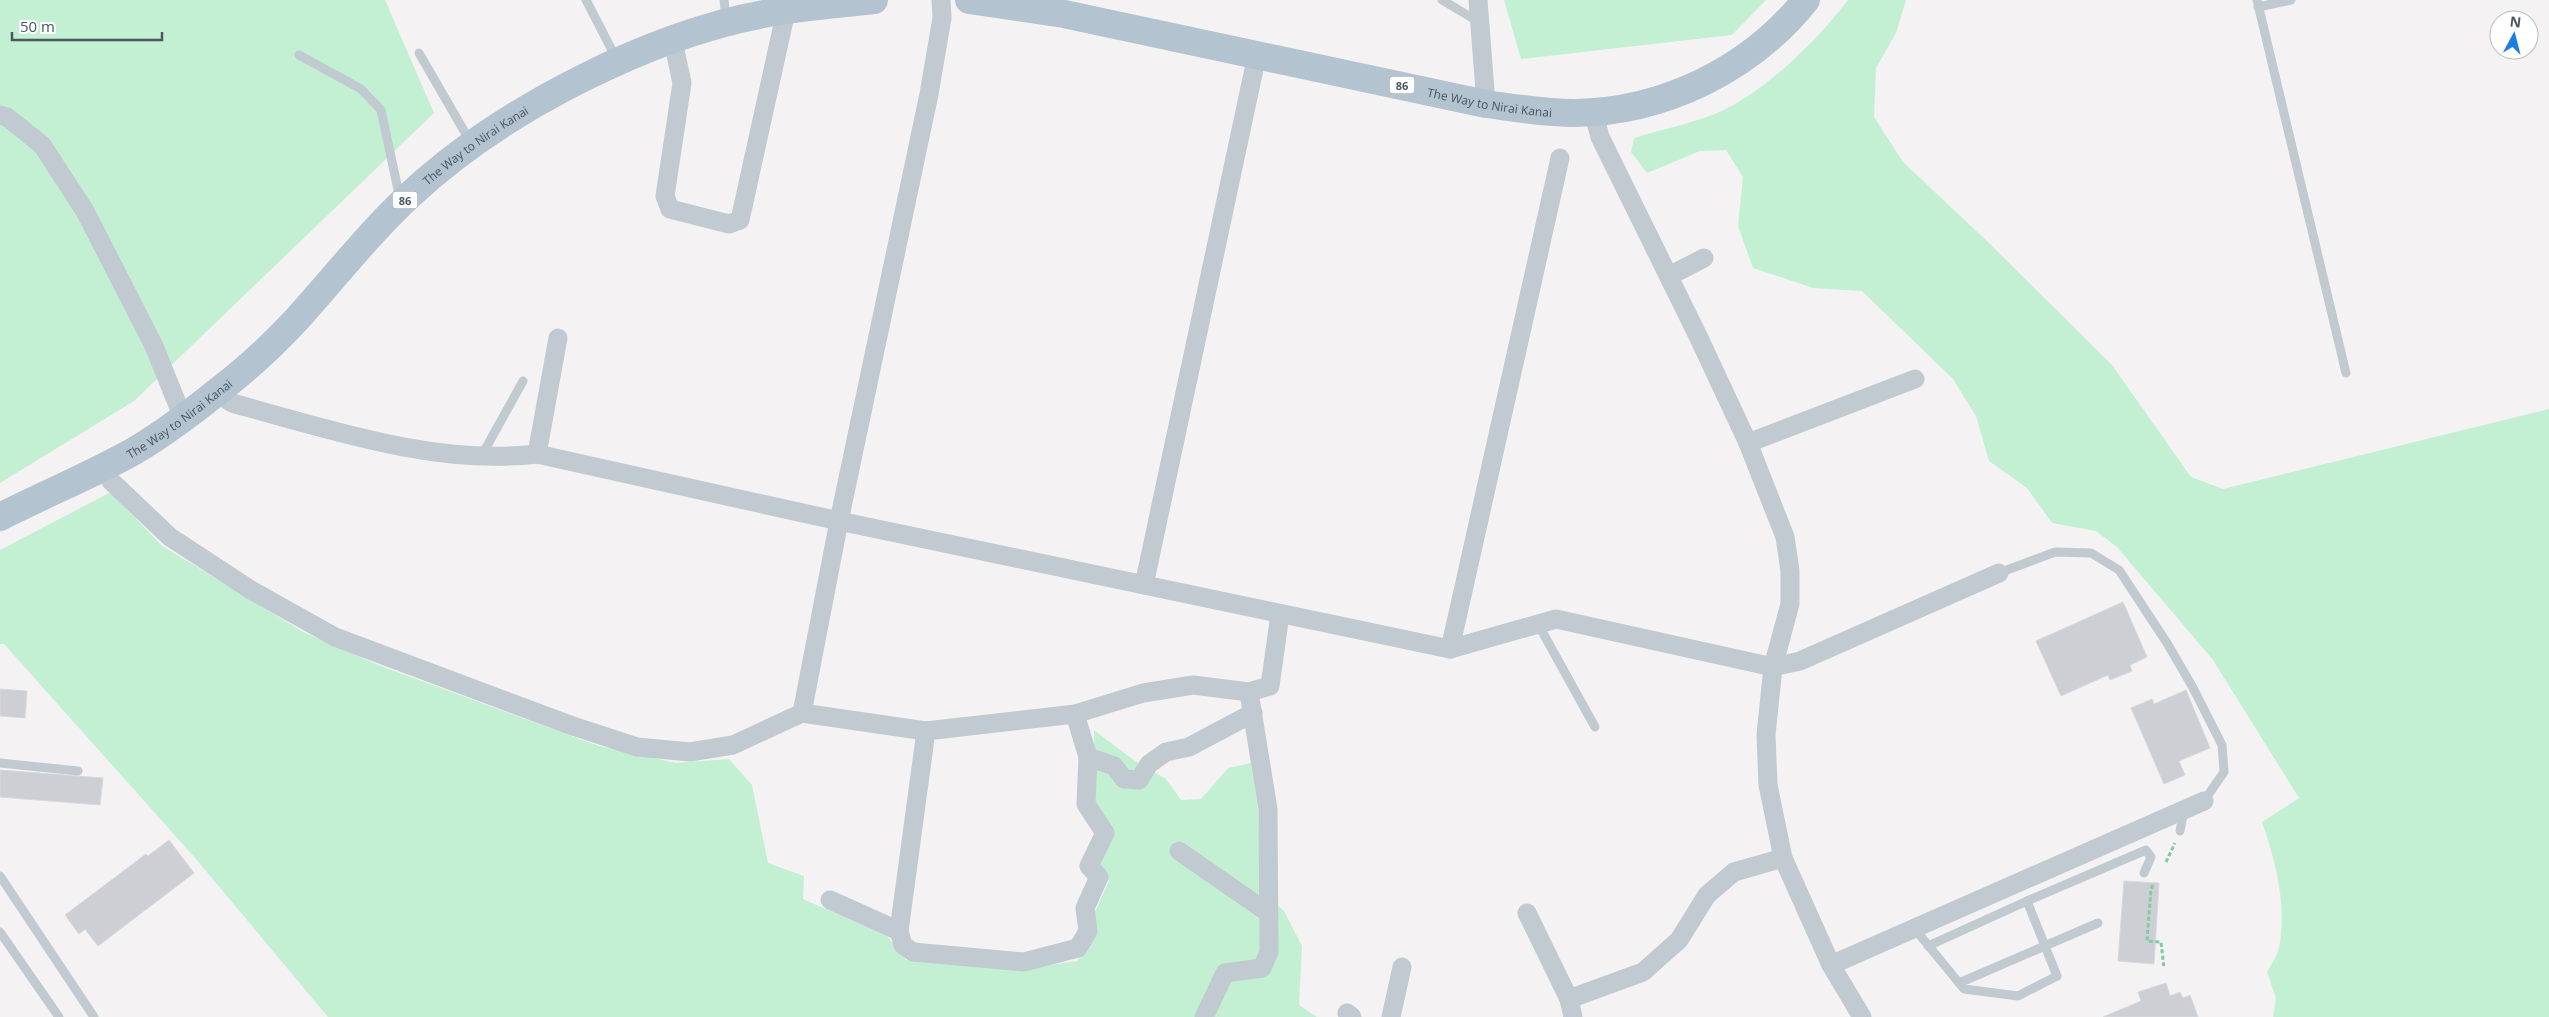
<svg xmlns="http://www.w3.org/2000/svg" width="2549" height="1017" viewBox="0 0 2549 1017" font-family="'Open Sans',sans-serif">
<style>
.green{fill:#c3f0d2}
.building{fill:#cdcfd4;stroke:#d7d9dd}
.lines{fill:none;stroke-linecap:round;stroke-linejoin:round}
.path{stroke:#7bcea1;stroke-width:3;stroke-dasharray:4 2.5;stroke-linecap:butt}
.service{stroke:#c1cad1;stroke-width:9}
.minor{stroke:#c1cad1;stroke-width:19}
.primary{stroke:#b3c3d0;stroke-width:28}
.labels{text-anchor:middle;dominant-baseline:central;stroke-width:4.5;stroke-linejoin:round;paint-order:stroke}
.shield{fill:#fff;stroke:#808990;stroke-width:1}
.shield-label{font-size:11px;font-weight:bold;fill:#4a5760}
.street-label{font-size:12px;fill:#4a5760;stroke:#fff}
</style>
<rect width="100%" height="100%" fill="#f4f2f3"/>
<g class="green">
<path d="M0,0H385L434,113L134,401L0,483Z"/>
<path d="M1504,0H1766L1732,35L1521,59Z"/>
<path d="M1848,0H1906L1896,33L1876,68L1874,117L1903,162L1989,243L2112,365L2191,477L2223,489L2549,409V1017H2273L2276,998L2267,972C2271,965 2277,956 2279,948C2287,905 2276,862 2262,822L2299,798L2213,660L2117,547L2096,531L2052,523L2027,488L1989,461L1976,416L1953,379L1862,291L1813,288L1753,268L1738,226L1743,177L1726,150L1700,151L1647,173L1631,152L1634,138C1660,130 1689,124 1715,114C1764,93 1816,42 1848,0Z"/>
<path d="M111,492L161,545L303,632L378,665L599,746L676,763L729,759L752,785L768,863L804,876L803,899L887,936L906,960L1022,969L1077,961L1096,936L1094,914L1109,881L1100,866L1113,836L1095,803L1094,730L1135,761L1166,779L1181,800L1201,799L1228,768L1251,763L1258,809L1261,891L1284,911L1302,946L1299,1005L1317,1017H328L196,859L4,644H0V550Z"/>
</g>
<g class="building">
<path d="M2123,602L2147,657L2130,665L2132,671L2110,680L2108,675L2061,696L2036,641Z"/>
<path d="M0,689L27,691L25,718L0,716Z"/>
<path d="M2186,690L2210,748L2179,761L2185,775L2164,784L2131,708L2152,699L2154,704Z"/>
<path d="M0,770L103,778L100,805L0,797Z"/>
<path d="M169,840L194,873L98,946L85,929L79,934L65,915L146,854L148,856Z"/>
<path d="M2124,881L2159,883L2154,964L2118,961Z"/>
<path d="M2166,983L2170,996L2180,992L2183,998L2190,995L2198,1017H2103L2141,1001L2138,992Z"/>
</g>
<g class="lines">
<g class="path">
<path d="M2166,862L2175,843"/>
<path d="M2153,885L2151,889L2147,941L2161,942L2164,968"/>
</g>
<g class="service">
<path d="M586,0L617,60"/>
<path d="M724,0L726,19"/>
<path d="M1442,0L1479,22"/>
<path d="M2257,0L2346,373"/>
<path d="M2258,7L2291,0"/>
<path d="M419,53L471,143"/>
<path d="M299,55L361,89L381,110L400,199"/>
<path d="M482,455L523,381"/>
<path d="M1999,573L2055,552L2091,553L2119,570L2167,643L2192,686L2222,745L2224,772L2204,801"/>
<path d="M1538,624L1595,727"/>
<path d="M0,763L78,771"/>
<path d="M2180,831L2184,810"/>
<path d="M0,876L94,1017"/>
<path d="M2027,901L2146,850L2151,857L2144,873"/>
<path d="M1914,928L1964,989L2018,996L2057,976L2027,901L1928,946"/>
<path d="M0,932L59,1017"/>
<path d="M1959,983L2098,923"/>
</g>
<g class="minor">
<path d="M1478,0L1486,104"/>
<path d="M673,41L682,83L665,196L670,209L729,224L740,220L786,11"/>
<path d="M1593,111L1600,137L1698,336L1748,443L1785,537L1790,571V604L1773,667L1766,735L1768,785L1783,858L1831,965L1862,1017"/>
<path d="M0,115L7,117L42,145L85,211L154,346L183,418"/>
<path d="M1669,276L1704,258"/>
<path d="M216,393L232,403C328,429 436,466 537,454L839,521L1450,649L1556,619L1773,667L1800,661L1999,573"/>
<path d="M1748,443L1915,379"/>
<path d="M537,454L558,338"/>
<path d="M101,468L111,481L170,537L251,590L335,637L570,725L637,747L690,752L733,745L802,713L926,731L1075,714L1143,693L1193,685L1249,692L1270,686L1280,614"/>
<path d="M1144,585L1257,55"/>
<path d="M1450,649L1560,158"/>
<path d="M802,713L839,521L929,94L942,18L941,0"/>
<path d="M1075,714L1088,757L1114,766L1124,779L1139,780L1149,764L1166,752L1189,747L1253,713"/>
<path d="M926,731L899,931L903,945L913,952L1024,962L1078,948L1088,931L1085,908L1099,877L1089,866L1105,833L1086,804L1088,757"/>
<path d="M1179,851L1267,912"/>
<path d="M830,900L899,931"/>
<path d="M1527,913L1569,999L1643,972L1679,940L1707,895L1734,872L1783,858"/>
<path d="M1831,965L2204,801"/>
<path d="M1569,999L1573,1017"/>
<path d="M1347,1013L1352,1017"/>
<path d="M1204,1017L1225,973L1262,968L1269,952L1268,809L1249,692"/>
<path d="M1391,1017L1402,967"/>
</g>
<g class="primary">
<path id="s1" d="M969,0L1064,14L1486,104C1515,108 1544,113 1574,113C1663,112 1750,70 1806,0"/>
<path id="s2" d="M0,517C45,494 92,475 136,450C164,433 191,413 217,392C246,370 273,345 298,318C335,277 369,233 410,195C501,110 653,32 775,12C808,6 841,4 874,0"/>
</g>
</g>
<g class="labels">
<g class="shield">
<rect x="1389.5" y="76.5" width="25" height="17" rx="4"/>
<rect x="392.5" y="191.5" width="25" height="17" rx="4"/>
</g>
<g class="shield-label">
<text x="1402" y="85">86</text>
<text x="405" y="200">86</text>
</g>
<g class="street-label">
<text stroke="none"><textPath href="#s1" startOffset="531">The Way to Nirai Kanai</textPath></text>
<text stroke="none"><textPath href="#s2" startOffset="610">The Way to Nirai Kanai</textPath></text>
<text stroke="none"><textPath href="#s2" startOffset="205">The Way to Nirai Kanai</textPath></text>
</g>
</g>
<g transform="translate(2514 35) rotate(7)"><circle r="24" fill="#ffffff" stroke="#b7bcbf"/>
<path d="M0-4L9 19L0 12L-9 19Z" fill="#1e7de3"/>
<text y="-8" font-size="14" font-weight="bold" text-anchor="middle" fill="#4a5760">N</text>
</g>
<path d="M12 32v8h150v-8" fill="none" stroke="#4a5760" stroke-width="2.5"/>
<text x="20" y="32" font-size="15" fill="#4a5760" stroke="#ffffff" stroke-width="4" paint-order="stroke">50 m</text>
</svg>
